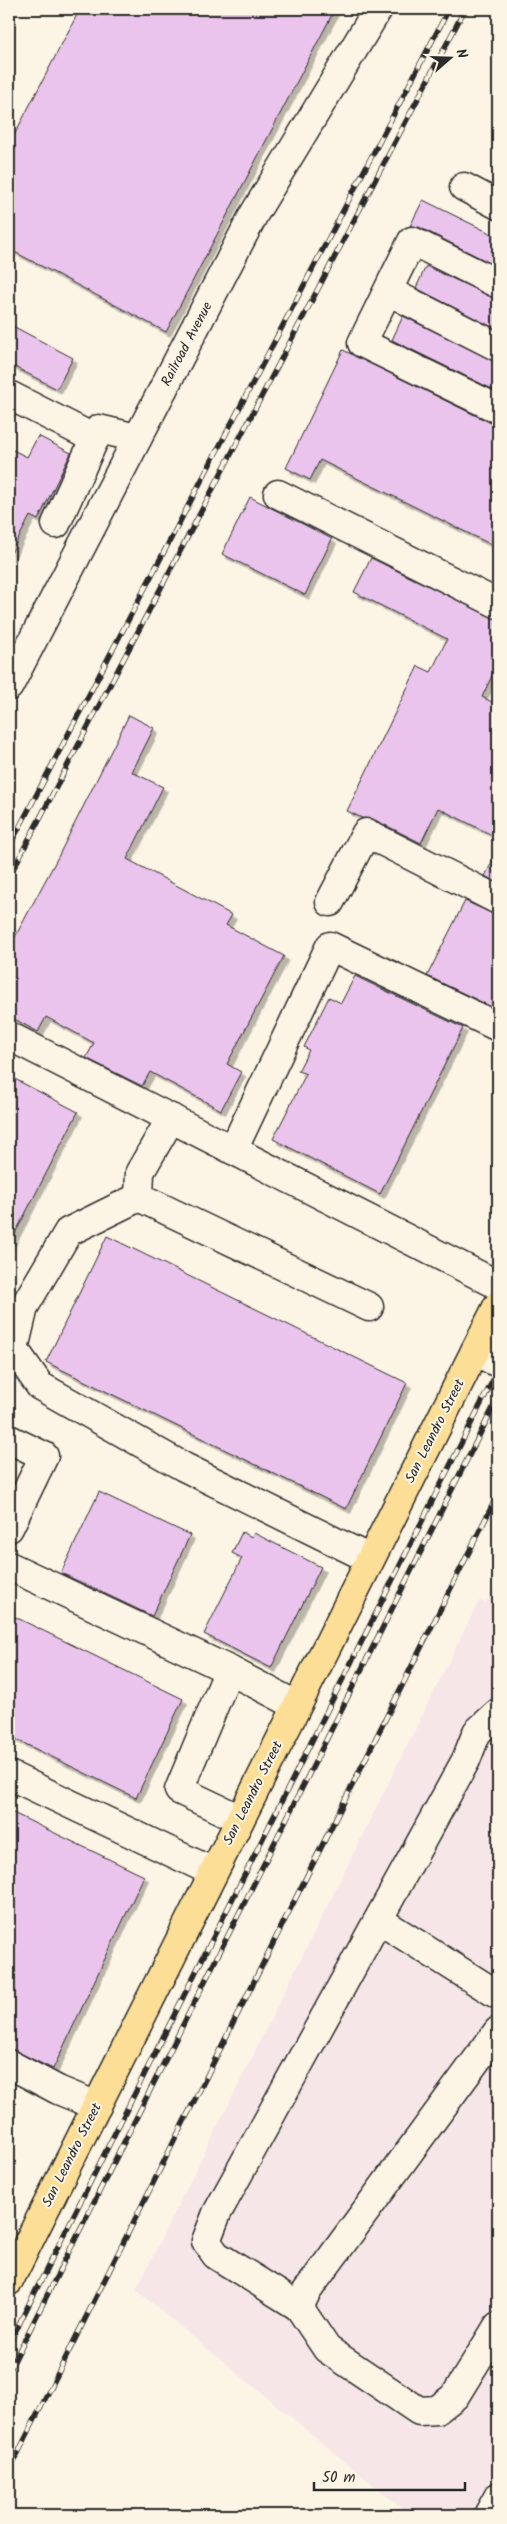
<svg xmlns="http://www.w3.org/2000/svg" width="507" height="2524" viewBox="0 0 507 2524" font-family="Kalam,sans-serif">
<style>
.built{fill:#f7e6e7}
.building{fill:#eac4ed;stroke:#2b2b2b;filter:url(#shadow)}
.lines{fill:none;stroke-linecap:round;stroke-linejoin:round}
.minor-casing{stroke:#2b2b2b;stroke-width:31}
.major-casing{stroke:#2b2b2b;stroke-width:31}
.minor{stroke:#fcf5e5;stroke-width:28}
.major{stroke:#fcde96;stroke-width:28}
.rail-casing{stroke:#2b2b2b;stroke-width:5.5}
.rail{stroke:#fcf5e5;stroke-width:4;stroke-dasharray:11;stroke-linecap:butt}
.labels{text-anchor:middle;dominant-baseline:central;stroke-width:4;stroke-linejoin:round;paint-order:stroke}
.street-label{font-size:14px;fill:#2b2b2b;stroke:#fcf5e5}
</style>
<defs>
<filter id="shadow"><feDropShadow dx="4.5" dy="4.5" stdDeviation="0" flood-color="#0004"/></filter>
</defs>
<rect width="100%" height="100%" fill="#fcf5e5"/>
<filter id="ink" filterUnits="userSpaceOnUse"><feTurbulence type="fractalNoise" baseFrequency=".02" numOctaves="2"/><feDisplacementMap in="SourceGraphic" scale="10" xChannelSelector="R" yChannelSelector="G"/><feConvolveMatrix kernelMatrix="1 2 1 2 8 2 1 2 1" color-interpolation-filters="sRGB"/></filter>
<g filter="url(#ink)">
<path class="built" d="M498,1578V2464L470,2515H410L136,2290L479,1601L486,1603Z"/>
<g class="building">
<path d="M80,9H335L166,332L9,249V145Z"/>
<path d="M423,200L498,237V267L419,227L410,226Z"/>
<path d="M426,266L498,300V330L416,288Z"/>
<path d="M403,316L498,363V392L392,340Z"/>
<path d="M9,324L73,358L57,389L9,364Z"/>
<path d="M343,350L491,423L498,424V548L320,460L310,480L286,468Z"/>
<path d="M38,436L71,453L38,520L30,516L9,557V448L27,457Z"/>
<path d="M250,497L332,539L305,595L222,554Z"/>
<path d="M371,558L498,620V663L482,697L498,705V838L438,808L421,843L373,819L362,818L347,811L418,666L431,672L447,639L354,592Z"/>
<path d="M129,715L154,728L132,772L163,787L127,859L232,915L226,925L284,956L227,1064L241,1072L221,1110L150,1072L142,1086L86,1058L94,1043L46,1017L38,1032L9,1016V948L58,857Z"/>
<path d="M498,850V883L485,876Z"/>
<path d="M465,901L498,916V1010L427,976Z"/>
<path d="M355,976L463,1028L380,1194L273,1139L306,1074L298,1071L309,1050L304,1047L329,997L341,1003Z"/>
<path d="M9,1076L78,1112L9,1245Z"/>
<path d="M107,1236L407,1383L346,1509L46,1362Z"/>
<path d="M99,1492L190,1535L152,1616L61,1573Z"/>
<path d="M242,1532L252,1537L254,1533L321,1567L271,1668L204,1634L242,1558L232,1553Z"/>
<path d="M9,1614L183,1699L136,1798L9,1736Z"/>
<path d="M9,1811L144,1876L53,2069L9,2048Z"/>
</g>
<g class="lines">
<g class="minor-casing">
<g id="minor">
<path d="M464,187L498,205"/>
<path d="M498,284L412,241L362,343L498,409"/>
<path d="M388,291L498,347"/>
<path d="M9,395L95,439"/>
<path d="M278,494L498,604"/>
<path d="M56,524L99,429L137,438"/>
<path d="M9,686L254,214L378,9"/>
<path d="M330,902L366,833L498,900"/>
<path d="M9,1036L498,1285"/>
<path d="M171,1118L140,1172L139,1197L369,1307"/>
<path d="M233,1150L330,946L498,1027"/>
<path d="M139,1197L68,1232L24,1307L14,1349L40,1386L184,1467L370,1559"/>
<path d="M475,1351L498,1363"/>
<path d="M9,1439L44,1456L9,1528"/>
<path d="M9,1566L229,1670L296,1705"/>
<path d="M229,1670L179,1790L240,1819"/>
<path d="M9,1775L213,1872"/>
<path d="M379,1920L498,1995"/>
<path d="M498,2031L307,2291L299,2307L327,2349L419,2411L437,2410L455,2396L498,2326"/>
<path d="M9,2064L58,2090L97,2106"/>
<path d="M299,2307L216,2255L206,2241L217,2213L466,1760L477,1732L498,1713"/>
<path d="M488,2515L498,2497"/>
</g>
</g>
<g class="major-casing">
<path id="major" d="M9,2281L498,1305"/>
</g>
<use href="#minor" class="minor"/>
<use href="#major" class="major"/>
<g class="rail-casing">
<g id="rail">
<path d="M9,847L449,9"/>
<path d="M9,877L465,9"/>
<path d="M9,2344L498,1370"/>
<path d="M9,2371L498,1398"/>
<path d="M9,2471L498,1494"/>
</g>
</g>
<use href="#rail" class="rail"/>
</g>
</g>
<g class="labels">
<g class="street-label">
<text transform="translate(187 344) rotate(-62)">Railroad Avenue</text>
<text transform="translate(435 1431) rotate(-63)">San Leandro Street</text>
<text transform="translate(253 1793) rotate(-63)">San Leandro Street</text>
<text transform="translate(72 2155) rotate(-63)">San Leandro Street</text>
</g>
</g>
<rect width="507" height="2524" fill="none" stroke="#fcf5e5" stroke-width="30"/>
<rect x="15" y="15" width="477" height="2494" fill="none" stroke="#2b2b2b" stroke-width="2" filter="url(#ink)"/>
<g transform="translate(450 58) rotate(70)" stroke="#fcf5e5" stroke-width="4" paint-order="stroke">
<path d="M0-4L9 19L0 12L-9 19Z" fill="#2b2b2b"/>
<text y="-8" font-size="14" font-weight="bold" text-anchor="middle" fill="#2b2b2b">N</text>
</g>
<path d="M314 2482v8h151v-8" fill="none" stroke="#2b2b2b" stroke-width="2.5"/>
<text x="322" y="2482" font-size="15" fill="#2b2b2b" stroke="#fcf5e5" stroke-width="4" paint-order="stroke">50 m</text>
</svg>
